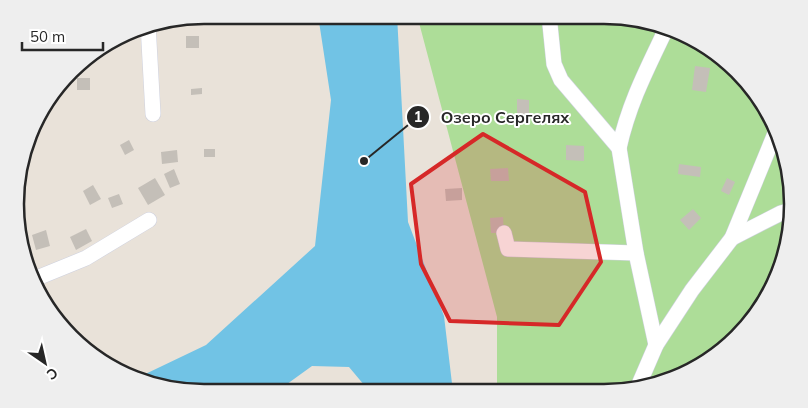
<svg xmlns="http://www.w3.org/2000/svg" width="808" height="408" viewBox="0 0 808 408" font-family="Mulish,sans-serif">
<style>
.green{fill:#addd98}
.water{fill:#71c3e5}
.building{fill:#c4bfb8}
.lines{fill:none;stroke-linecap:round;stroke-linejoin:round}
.minor-casing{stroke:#ced1df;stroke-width:16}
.minor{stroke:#fff;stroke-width:15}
.marked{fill:#d62828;fill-opacity:0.2;stroke:#d62828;stroke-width:4;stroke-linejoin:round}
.rim{fill:none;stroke:#272727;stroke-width:2.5}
.leader{fill:none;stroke:#272727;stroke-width:2}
.callout-dot{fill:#272727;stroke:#fff;stroke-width:2}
.mark-label{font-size:15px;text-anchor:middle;font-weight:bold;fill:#fff}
.callout-label{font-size:16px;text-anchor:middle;font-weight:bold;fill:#272727;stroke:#fff;stroke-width:4;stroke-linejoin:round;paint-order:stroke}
</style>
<rect width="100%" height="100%" fill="#e9e2d9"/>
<path class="green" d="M417,15H616L687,34L746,79L783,143L793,216L774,287L719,354L676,379L629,391L497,392V317Z"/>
<path class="water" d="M318,15H397L408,222L444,316L453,392H370L349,367L312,366L276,392L192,393L137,378L206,345L315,246L331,100Z"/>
<g class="building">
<rect x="186" y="36" width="13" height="12"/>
<path d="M695,66L710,68L706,92L692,90Z"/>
<rect x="77" y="78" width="13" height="12"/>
<path d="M202,88V94L191,95V89Z"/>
<path d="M517,99L529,100V114H517Z"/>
<path d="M129,140L134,150L125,155L120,145Z"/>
<path d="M566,145L584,146V161L566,160Z"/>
<rect x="204" y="149" width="11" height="8"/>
<path d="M177,150L178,162L162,164L161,152Z"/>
<path d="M679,164L701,167L700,177L678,174Z"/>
<path d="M508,168L509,181H491L490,169Z"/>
<path d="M174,169L180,184L170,188L164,174Z"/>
<path d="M155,178L165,195L148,205L138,188Z"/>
<path d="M727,178L735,182L729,195L721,191Z"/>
<path d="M93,185L101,199L90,205L83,191Z"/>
<path d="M462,188V200L446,201L445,189Z"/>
<path d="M119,194L123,204L112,208L108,198Z"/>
<path d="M693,209L701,218L689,230L680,220Z"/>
<path d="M503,217L504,233H491L490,218Z"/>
<path d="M86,229L92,241L76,250L70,237Z"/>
<path d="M46,230L50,246L36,250L32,235Z"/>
</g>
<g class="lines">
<g class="minor-casing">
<g id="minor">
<path d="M549,15L554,64L561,80L619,148C629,103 647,69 666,29"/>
<path d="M148,24L153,114"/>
<path d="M619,148L636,253L656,345"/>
<path d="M504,233L508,249L636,253"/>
<path d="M732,238L781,213L792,210"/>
<path d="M32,280L86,258L149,220"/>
<path d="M637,389L656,345L692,290L732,238L776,131"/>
</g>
</g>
<use href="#minor" class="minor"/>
</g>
<path class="marked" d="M483,134L585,192L601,262L559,325L450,321L421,264L411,184Z"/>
<path d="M0 0H808V408H0ZM204 24H604A180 180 0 0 1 784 204V204A180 180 0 0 1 604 384H204A180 180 0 0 1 24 204V204A180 180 0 0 1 204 24Z" fill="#eee" fill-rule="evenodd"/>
<path class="rim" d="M204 24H604A180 180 0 0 1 784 204V204A180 180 0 0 1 604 384H204A180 180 0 0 1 24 204V204A180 180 0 0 1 204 24Z"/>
<path class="leader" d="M364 161L418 117"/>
<g class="callout-dot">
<circle cx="364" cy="161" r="5"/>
<circle cx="418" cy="117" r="12"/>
</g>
<g class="mark-label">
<text x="418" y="122">1</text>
</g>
<g class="callout-label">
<text x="505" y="123">Озеро Сергелях</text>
</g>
<g transform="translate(45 363) rotate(146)" stroke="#ffffff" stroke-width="4" paint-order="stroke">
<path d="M0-4L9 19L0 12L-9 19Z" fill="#272727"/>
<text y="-8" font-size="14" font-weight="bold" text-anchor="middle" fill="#272727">С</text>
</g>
<path d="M22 42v8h81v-8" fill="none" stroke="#272727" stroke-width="2.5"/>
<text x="30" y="42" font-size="15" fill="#272727" stroke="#ffffff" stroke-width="4" paint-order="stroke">50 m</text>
</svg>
